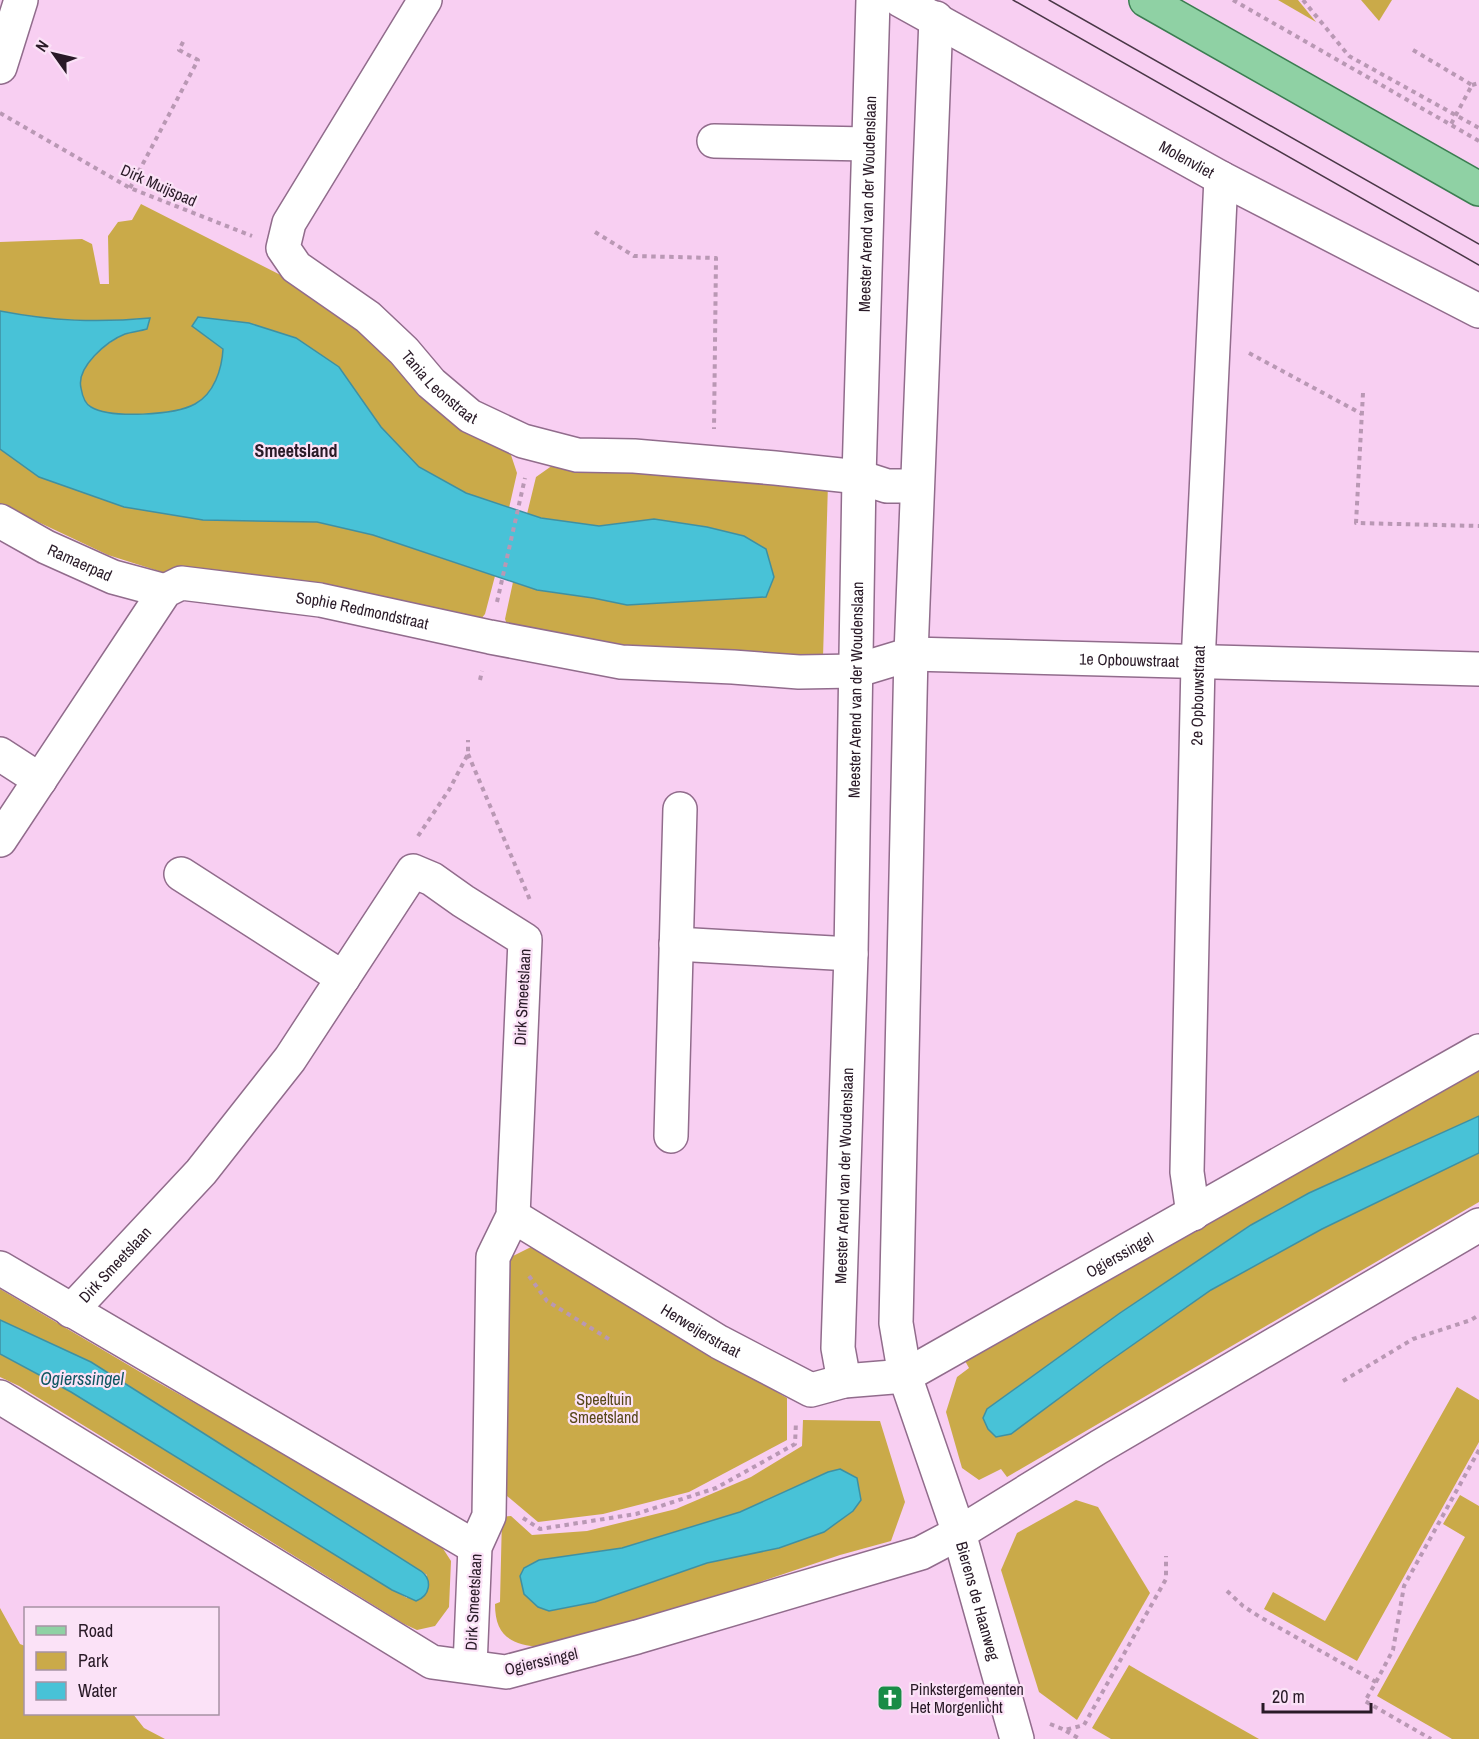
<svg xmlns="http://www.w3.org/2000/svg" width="1479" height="1739" viewBox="0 0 1479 1739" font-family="'Archivo Narrow',sans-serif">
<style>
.green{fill:#caaa49;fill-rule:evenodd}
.water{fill:#48c2d7;stroke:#3f90a2;stroke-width:1.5}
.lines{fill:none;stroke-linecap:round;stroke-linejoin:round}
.minor-casing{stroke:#916c8c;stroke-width:36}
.major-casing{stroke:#3b7d51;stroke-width:36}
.path{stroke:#b998b4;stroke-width:4;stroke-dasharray:4.5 4.5;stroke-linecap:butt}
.minor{stroke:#fff;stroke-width:33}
.major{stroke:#8fd1a4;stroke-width:33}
.tram{stroke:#4a3747;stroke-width:1.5}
.labels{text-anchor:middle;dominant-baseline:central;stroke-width:4.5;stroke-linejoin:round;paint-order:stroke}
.street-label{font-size:16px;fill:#291a27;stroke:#fbe2f7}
.park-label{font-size:16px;fill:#58481a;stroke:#fbe2f7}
.poi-label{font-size:16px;fill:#291a27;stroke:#fbe2f7;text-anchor:start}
.neighbourhood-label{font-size:18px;font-weight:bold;fill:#291a27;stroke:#fbe2f7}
.water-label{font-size:18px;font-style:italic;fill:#115762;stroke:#fbe2f7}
</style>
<rect width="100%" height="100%" fill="#f8cff2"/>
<g class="green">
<path d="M1278,0H1298L1316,22Z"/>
<path d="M1361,0H1392L1379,21Z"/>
<path d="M141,204L316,293L509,449L517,473L509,508L466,493L419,467L381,427L339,367L198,317L192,326L223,349C222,369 214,394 195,404C174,416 112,420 91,407C85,404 82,395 81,388C76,367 107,342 125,334C132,332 140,331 147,329L149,318C98,323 51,321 0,311V242L82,239L92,244L100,284H109L108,236L118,222L132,220Z"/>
<path d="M0,449L39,477L203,520L317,522L373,535L495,576L485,614L477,624L168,574L108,555L0,504Z"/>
<path d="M553,465L828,483L823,658L661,655L509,630L505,619L513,582L537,590L593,598L627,605L766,597L744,536L707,527L654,519L599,526L541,518L527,514L536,477Z"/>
<path d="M1479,1061V1116L1309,1193L1251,1225L1120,1313L987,1409L983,1418L1011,1434L1104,1365L1211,1290L1322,1229L1479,1153V1202L1007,1477L1001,1469L979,1480L962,1468L946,1412L957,1377L969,1368L964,1359Z"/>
<path d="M531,1247L787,1398V1440L689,1492L603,1514L538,1522L501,1491L507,1259Z"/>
<path d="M0,1289L152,1379L429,1535L440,1544L451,1561L449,1607L435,1626L417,1630L404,1624L91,1430L19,1386L0,1377V1354L71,1392L407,1598L427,1575L91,1362L0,1320Z"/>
<path d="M1457,1387L1479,1400V1442L1357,1661L1264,1609L1273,1592L1325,1621Z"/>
<path d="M803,1420L880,1421L905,1502L891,1541L840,1555L686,1607L541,1647C511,1645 495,1636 495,1604L500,1602L502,1517L511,1516L532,1535L587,1531L676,1509L751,1477L802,1446ZM828,1472L861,1500L853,1511L824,1532L707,1563L595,1602L549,1611L538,1607L539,1560L622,1548L740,1512Z"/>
<path d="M1460,1495L1479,1506V1739H1452L1377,1696L1465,1537L1443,1524Z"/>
<path d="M1076,1500L1098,1507L1150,1593L1077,1720L1039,1692L1001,1570L1017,1533Z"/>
<path d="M0,1608L20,1644L25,1646L26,1714H133L144,1728L165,1739H0Z"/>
<path d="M1129,1665L1146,1675L1259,1739H1111L1092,1728Z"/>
</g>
<g class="water">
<path d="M0,311C52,321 97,323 150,318L147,329C140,331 132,332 125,334C107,341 76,367 81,388C82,394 85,404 91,407C111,419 175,415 195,404C214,394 222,369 223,349L192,326L198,317L249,323L296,338L339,367L381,427L419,467L466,493L541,518L599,526L654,519L707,527L744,536L766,549L774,577L766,597L627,605L593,598L537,590L373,535L317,522L203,520L124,507L39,477L0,449Z"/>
<path d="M1479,1116V1153L1322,1229L1211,1290L1104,1365L1011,1434L996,1437L988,1429L983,1418L987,1409L1120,1313L1251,1225L1309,1193Z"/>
<path d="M0,1320L91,1362L421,1571C433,1580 430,1596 416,1601L392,1590L71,1392L0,1354Z"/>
<path d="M840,1469L857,1478L861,1500L853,1511L824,1532L779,1548L707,1563L595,1602L549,1611L538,1607L524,1594L520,1576L524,1568L539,1560L622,1548L740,1512L828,1472Z"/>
</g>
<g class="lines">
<g class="minor-casing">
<g id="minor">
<path id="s1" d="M425,0L289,223L283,248L296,267L368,317L404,351L431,383L470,416L523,441L577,455L634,456L775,468L859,477L887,486H917"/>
<path id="s2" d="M900,0L1221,178L1479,311"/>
<path id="s3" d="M936,18L911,654L896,1323L905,1376L959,1533L1017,1739"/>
<path d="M0,67L21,0"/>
<path d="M714,141L868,144"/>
<path id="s4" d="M0,521L46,547L113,577L165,591"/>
<path d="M0,754L40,780"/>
<path id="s5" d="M0,840L165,591L181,583L320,600L490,637L621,662L733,667L799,672L855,671L911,654L1479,669"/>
<path d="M181,874L343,978"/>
<path d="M676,944L851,954"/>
<path d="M671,1136L680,809"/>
<path id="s6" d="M1193,1214L1187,1172L1198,663L1221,178"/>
<path id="s7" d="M513,1216L719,1342L811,1390L844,1381L905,1376L1479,1051"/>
<path d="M0,1268L475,1547"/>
<path id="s8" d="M71,1311L201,1172L290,1059L413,871L432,879L463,901L525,940L513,1216L493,1257L489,1516L475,1547L470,1666"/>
<path id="s9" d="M844,1381L838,1348L851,954L859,477L873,0"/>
<path d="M0,1397L432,1662L506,1672L637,1637L921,1553L959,1533L1099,1447L1479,1225"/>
</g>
</g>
<g class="major-casing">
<path id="major" d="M1146,0L1479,189"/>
</g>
<g class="path">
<path d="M1233,0L1479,141"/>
<path d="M1303,0L1349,56L1479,128"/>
<path d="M1413,50L1472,85L1450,126"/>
<path d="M1472,85L1479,83"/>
<path d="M0,113L130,188L252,236"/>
<path d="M130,188L198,60L179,50L184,40"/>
<path d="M595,232L634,256L716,258L714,429"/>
<path d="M1249,353L1362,414"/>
<path d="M1363,393L1356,523L1479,526"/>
<path d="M497,602L525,478"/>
<path d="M480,680L482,671"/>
<path d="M468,754L530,900"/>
<path d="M418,836L449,790L468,754V740"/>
<path d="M529,1276L547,1301L612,1341"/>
<path d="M1343,1381L1413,1339L1471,1320L1479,1315"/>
<path d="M523,1518L540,1529L636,1514L716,1488L795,1444L796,1422"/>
<path d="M1227,1591L1243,1606L1260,1617L1376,1682L1365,1701L1431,1739"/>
<path d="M1376,1682L1393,1650L1404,1586L1479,1450"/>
<path d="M1050,1724L1065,1730L1084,1725L1166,1579V1556"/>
<path d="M1066,1731L1080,1739"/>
</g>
<use href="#minor" class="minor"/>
<use href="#major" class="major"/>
<g class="tram">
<path d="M1013,0L1479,265"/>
<path d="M1049,0L1479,244"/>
</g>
</g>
<defs>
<g id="church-square" transform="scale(1.35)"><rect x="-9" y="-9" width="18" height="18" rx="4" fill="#198c46" stroke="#fbe2f7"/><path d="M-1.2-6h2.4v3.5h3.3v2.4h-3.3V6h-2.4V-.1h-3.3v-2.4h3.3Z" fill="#fff"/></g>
</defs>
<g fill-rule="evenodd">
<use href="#church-square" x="890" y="1698"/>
</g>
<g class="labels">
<g class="street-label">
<text stroke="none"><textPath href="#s2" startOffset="328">Molenvliet</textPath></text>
<text transform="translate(159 185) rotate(24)">Dirk Muijspad</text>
<text stroke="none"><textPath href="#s9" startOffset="1178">Meester Arend van der Woudenslaan</textPath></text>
<text stroke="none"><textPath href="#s1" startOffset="498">Tania Leonstraat</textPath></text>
<text stroke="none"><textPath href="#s4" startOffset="90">Ramaerpad</textPath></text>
<text stroke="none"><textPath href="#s5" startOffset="500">Sophie Redmondstraat</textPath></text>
<text stroke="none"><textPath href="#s5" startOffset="1275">1e Opbouwstraat</textPath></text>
<text stroke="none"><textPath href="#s9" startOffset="692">Meester Arend van der Woudenslaan</textPath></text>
<text stroke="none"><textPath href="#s6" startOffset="519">2e Opbouwstraat</textPath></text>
<text transform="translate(522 997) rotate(-87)">Dirk Smeetslaan</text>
<text stroke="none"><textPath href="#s9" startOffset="206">Meester Arend van der Woudenslaan</textPath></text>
<text stroke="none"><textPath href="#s7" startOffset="687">Ogierssingel</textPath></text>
<text stroke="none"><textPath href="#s8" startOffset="64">Dirk Smeetslaan</textPath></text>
<text stroke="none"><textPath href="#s7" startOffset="220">Herweijerstraat</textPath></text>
<text stroke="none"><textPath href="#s3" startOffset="1596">Bierens de Haanweg</textPath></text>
<text transform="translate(473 1602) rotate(-87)">Dirk Smeetslaan</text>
<text transform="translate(541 1661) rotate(-13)">Ogierssingel</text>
</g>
<g class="park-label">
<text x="604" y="1399">Speeltuin<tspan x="604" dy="18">Smeetsland</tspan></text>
</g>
<g class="poi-label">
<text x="910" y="1689">Pinkstergemeenten<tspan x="910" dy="18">Het Morgenlicht</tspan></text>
</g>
<g class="neighbourhood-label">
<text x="296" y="450">Smeetsland</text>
</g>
<g class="water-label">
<text x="82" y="1378">Ogierssingel</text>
</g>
</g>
<rect x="24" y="1607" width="195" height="108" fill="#fbe2f7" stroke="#a792a4" stroke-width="1.5"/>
<rect x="36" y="1626" width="30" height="9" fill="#8fd1a4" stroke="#a792a4" stroke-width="1.5"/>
<text x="78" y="1637" font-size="18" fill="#291a27">Road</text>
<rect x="36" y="1652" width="30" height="18" fill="#caaa49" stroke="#a792a4" stroke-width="1.5"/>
<text x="78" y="1667" font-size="18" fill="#291a27">Park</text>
<rect x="36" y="1682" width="30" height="18" fill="#48c2d7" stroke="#a792a4" stroke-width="1.5"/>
<text x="78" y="1697" font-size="18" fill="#291a27">Water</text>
<g transform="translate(54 54) rotate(304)" stroke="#fbe2f7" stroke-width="4.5" paint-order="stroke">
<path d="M0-4.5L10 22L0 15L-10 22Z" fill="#291a27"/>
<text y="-9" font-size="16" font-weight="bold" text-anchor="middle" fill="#291a27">N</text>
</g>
<path d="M1263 1703v9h108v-9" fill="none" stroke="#291a27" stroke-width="3"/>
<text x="1272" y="1703" font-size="18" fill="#291a27" stroke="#fbe2f7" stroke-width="4.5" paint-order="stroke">20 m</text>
</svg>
